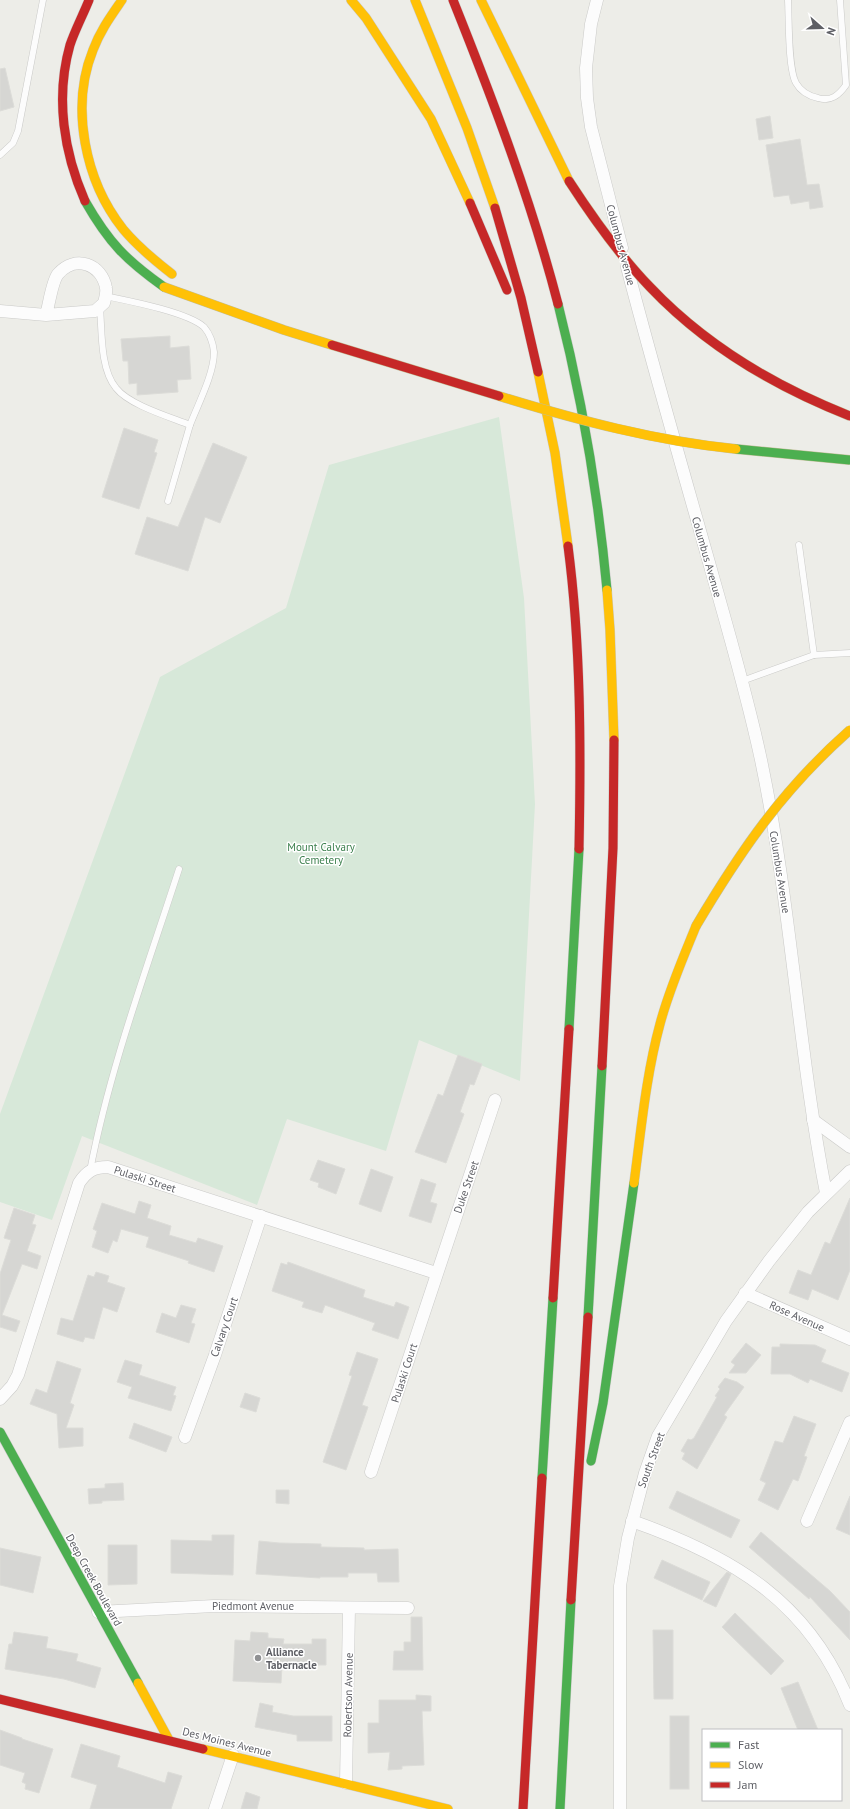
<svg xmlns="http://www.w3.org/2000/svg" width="850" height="1809" viewBox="0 0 850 1809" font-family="'PT Sans',sans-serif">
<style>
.green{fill:#d7e8d9}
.building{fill:#d6d6d3;stroke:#dcdcd8}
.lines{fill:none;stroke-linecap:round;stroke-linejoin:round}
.lane-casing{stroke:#cacac8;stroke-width:7}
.street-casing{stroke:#cacac8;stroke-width:13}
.fast-casing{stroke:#cacac9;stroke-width:10}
.slow-casing{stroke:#cacac9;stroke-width:10}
.jam-casing{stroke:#cacac9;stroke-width:10}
.lane{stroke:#fcfcfc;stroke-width:6}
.street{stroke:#fcfcfc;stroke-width:12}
.fast{stroke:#4caf50;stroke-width:9}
.slow{stroke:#ffc107;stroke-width:9}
.jam{stroke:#c62828;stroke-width:9}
.fast-bridge-casing{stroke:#c2be98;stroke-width:10;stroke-linecap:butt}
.slow-bridge-casing{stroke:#c2be98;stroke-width:10;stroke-linecap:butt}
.jam-bridge-casing{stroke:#c2be98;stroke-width:10;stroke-linecap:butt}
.fast-bridge{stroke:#4caf50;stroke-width:9}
.slow-bridge{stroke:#ffc107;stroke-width:9}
.jam-bridge{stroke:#c62828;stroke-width:9}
.poi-dot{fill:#909193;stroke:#fff;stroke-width:1.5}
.labels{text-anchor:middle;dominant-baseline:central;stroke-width:3;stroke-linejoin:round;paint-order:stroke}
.street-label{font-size:11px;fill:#5e5f65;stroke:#fff}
.park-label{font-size:11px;fill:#3b7f4d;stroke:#fff}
.poi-label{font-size:11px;font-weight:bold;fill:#5e5f65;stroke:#fff;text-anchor:start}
</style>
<rect width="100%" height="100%" fill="#edede8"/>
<path class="green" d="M499,417L524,598L535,804L520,1081L419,1040L386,1151L287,1119L257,1205L82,1136L52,1220L0,1202V1114L160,677L286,608L329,465Z"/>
<g class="building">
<path d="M5,68L14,107L0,111V69Z"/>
<path d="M770,116L773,138L759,140L756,119Z"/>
<path d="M800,139L807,185L819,184L823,207L810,209L809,201L791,204L789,195L774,197L766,145Z"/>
<path d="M170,336V348L189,346L191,379L177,380L178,392L137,395V383L129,384L128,361H123L121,339Z"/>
<path d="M124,428L158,440L154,452L157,453L139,509L102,497Z"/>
<path d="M213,443L247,457L220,523L205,517L188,571L135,554L147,517L178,527Z"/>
<path d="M458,1055L482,1064L474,1085L470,1084L460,1112L464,1114L446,1163L415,1152L438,1094L443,1096Z"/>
<path d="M318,1160L345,1169L336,1194L318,1187L319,1183L310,1180Z"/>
<path d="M371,1169L393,1177L381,1212L359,1204Z"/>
<path d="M421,1179L436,1184L430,1202L437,1204L431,1223L409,1216Z"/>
<path d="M850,1198V1270L838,1300L812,1289L808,1300L789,1293L798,1270L811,1275L825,1242L830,1244Z"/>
<path d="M139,1201L151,1205L147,1218L171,1226L169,1235L196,1243L198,1238L223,1246L214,1272L188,1263L189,1261L146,1247L149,1237L121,1229L117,1242L113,1240L108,1253L92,1247L97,1231L93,1229L102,1203L135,1214Z"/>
<path d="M14,1208L35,1215L32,1224L36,1225L27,1251L41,1256L37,1269L22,1264L2,1315L20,1321L16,1332L0,1327V1274L11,1240L4,1238Z"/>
<path d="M288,1262L365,1290L363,1297L394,1307L396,1302L409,1307L398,1339L372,1330L375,1323L325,1305L322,1313L302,1307L304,1302L272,1291L281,1263L287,1265Z"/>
<path d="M96,1272L109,1276L107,1282L125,1288L117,1312L103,1307L94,1339L85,1337L83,1342L57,1334L61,1318L73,1321L88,1275L94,1277Z"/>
<path d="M181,1305L196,1309L191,1323L195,1324L189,1343L156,1332L162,1313L176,1318Z"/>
<path d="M746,1343L761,1355L746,1373H729L735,1365L731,1362Z"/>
<path d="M780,1344L815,1345L826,1350L821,1362L849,1373L842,1392L810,1379L808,1383L790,1374H771L772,1347H780Z"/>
<path d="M357,1352L378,1359L362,1405L368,1407L346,1470L323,1462L352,1376L349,1375Z"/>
<path d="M125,1360L142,1365L139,1375L176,1387L173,1395L176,1396L171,1411L128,1398L132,1387L117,1382Z"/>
<path d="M57,1361L81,1369L70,1403L74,1405L66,1428H83V1446L59,1448L57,1414L30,1404L36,1389L47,1393Z"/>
<path d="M725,1378L737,1382L744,1387L724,1415L727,1417L697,1469L682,1459L685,1453L681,1451L688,1439L691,1440L694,1438L717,1397L715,1396L720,1389L718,1387Z"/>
<path d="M245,1393L260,1398L256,1412L240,1407Z"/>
<path d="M794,1416L816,1424L804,1456L807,1457L798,1481L793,1479L778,1510L758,1500L766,1483L760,1480L775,1441L783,1443Z"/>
<path d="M134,1423L172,1437L166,1452L129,1438Z"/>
<path d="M123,1483L124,1500L102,1501V1503L89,1504L88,1489L105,1488V1484Z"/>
<path d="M276,1490H289V1504L276,1503Z"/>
<path d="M677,1491L740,1520L731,1538L669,1508Z"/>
<path d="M850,1496V1535L836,1529Z"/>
<path d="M761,1532L830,1591L850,1612V1640L810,1597L809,1599L749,1547Z"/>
<path d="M212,1535H234L233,1575L171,1573V1540L212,1541Z"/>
<path d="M259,1541L279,1543L321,1544V1547L364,1548V1550L398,1549L399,1582H378L377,1573H348V1577H320V1578L256,1574Z"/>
<path d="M108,1545H137V1584L108,1585Z"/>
<path d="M0,1548L41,1557L33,1593L0,1585Z"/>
<path d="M662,1560L710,1582L702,1600L654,1578Z"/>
<path d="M727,1572L731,1574L716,1607L703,1601Z"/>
<path d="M735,1613L784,1661L771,1675L722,1627Z"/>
<path d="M411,1617H422L423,1670H393L394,1651H404V1642H411Z"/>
<path d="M653,1630H673V1699H654Z"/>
<path d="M14,1632L48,1637L46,1648L78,1654L76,1661L101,1668L95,1688L64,1679L5,1669L9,1644H12Z"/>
<path d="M251,1632L268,1633V1638L284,1639L283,1644H312V1639H326V1665H282L281,1683L233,1681L235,1640L250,1641Z"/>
<path d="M798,1682L818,1730H798L781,1688Z"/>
<path d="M416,1695L431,1696V1711H422L424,1765L402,1766V1769L388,1770L390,1752L368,1753V1723H379V1700H416Z"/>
<path d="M260,1703L273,1706L272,1712L293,1716H332V1741H297V1735L255,1727Z"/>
<rect x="670" y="1716" width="19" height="73"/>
<path d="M0,1730L22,1738V1739L53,1749L39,1793L25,1789L26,1784L22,1782L25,1773L0,1765Z"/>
<path d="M81,1744L120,1756L117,1767L165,1783L168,1772L182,1776L171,1809H90L97,1785L71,1777Z"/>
<path d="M246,1792L260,1797L257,1809H241Z"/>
</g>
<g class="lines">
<g class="lane-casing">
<g id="lane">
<path d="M788,0C789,19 788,69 796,83C801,92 809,96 818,98C831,102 839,95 846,85L840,0"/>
<path d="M0,155L13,143L18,131L43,0"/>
<path d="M105,296C129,301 187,312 204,327C210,334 213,343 214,352C214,374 198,404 190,425"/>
<path d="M100,307C102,331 100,369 116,388C129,405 170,417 190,425L168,501"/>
<path d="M799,545L814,655"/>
<path d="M742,681L814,655L850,653"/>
<path d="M90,1171C110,1067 147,968 179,869"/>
</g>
</g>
<g class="street-casing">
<g id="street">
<path d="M597,0L591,24L586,68L587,98L591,127L622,248"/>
<path d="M627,267C653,367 682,467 710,566C728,630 747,694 761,760C791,903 798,1050 826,1193"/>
<path d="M0,311L46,315L95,311L104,303C105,299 107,293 106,288C102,264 75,254 58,274C52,281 49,305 46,315"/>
<path d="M813,1120L850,1147"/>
<path d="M745,1293L850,1339"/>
<path d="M0,1399L12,1386L18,1375L79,1183C87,1171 94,1167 108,1167L436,1273"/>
<path d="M185,1437L215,1355L261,1216"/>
<path d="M371,1472L495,1100"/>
<path d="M632,1521C732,1556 810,1602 850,1705"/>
<path d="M807,1521L850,1422"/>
<path d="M98,1612L214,1606L408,1608"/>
<path d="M346,1783L349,1608"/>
<path d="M215,1809L233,1755"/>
<path d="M620,1809V1586L628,1538L645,1473L658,1436L726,1321L769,1261L808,1212L850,1171"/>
</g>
</g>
<g class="fast-casing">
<g id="fast">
<path d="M85,201C109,243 126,260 164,287"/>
<path d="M558,304C582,398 598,493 607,590"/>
<path d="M569,1029L579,849"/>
<path d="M588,1317L602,1066"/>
<path d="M0,1432L138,1683"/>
<path d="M591,1461L603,1403L634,1183"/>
<path d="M542,1478L553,1298"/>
<path d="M560,1809L571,1600"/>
</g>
</g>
<g class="slow-casing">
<g id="slow">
<path d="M122,0C111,16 100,31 93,50C70,107 85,181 123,229C137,246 154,260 172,274"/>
<path d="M351,0L366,18L431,119L470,203"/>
<path d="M415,0L467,128L495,208"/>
<path d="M481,0L569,181"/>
<path d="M538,372L555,453L568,546"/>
<path d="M607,590L610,630L614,740"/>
<path d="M634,1183C641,1131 646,1075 660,1024C669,990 683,958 696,926"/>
<path d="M138,1683L169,1740"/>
<path d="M203,1749L448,1809"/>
</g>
</g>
<g class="jam-casing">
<g id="jam">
<path d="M453,0C493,100 531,200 558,304"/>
<path d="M85,201C64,153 55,98 70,45C75,30 83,15 89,0"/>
<path d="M470,203L507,290"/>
<path d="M495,208L521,298L538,372"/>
<path d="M568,546C581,646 581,748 579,849"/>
<path d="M602,1066L613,848L614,740"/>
<path d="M553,1298L569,1029"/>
<path d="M571,1600L588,1317"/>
<path d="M0,1699L203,1749"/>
<path d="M523,1809L542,1478"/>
</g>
</g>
<use href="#lane" class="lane"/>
<use href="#street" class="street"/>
<use href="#fast" class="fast"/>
<use href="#slow" class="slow"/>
<use href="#jam" class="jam"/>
<g class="fast-bridge-casing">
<path id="fast-bridge" d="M736,449L850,460"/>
</g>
<g class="slow-bridge-casing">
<g id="slow-bridge">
<path d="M164,287L284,330L332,345"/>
<path d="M499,396C577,420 656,441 736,449"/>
<path d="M696,926C741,850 783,789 850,730"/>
</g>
</g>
<g class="jam-bridge-casing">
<g id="jam-bridge">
<path d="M569,181C593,218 619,255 650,287C705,345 776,387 850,416"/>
<path d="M332,345L499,396"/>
</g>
</g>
<use href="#fast-bridge" class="fast-bridge"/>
<use href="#slow-bridge" class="slow-bridge"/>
<use href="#jam-bridge" class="jam-bridge"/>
</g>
<circle class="poi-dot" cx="258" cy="1658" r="4"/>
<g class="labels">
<g class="street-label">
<text transform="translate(621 245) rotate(75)">Columbus Avenue</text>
<text transform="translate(707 557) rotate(74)">Columbus Avenue</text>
<text transform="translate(780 872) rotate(81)">Columbus Avenue</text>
<text transform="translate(145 1179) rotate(18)">Pulaski Street</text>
<text transform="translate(466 1187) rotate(-71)">Duke Street</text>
<text transform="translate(797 1316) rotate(24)">Rose Avenue</text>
<text transform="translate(224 1327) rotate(-71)">Calvary Court</text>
<text transform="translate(404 1373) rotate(-72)">Pulaski Court</text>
<text transform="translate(651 1460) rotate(-70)">South Street</text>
<text transform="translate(94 1580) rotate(61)">Deep Creek Boulevard</text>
<text x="253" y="1606">Piedmont Avenue</text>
<text transform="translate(348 1695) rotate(-89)">Robertson Avenue</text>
<text transform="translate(227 1742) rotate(14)">Des Moines Avenue</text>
</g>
<g class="park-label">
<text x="321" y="847">Mount Calvary<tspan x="321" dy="13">Cemetery</tspan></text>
</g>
<g class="poi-label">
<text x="266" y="1652">Alliance<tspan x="266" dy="13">Tabernacle</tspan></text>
</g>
</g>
<rect x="702" y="1729" width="140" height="72" fill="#ffffff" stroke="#bfbfc1"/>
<rect x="710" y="1742" width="20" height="6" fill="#4caf50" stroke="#bfbfc1"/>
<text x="738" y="1749" font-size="12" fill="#5e5f65">Fast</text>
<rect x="710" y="1762" width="20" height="6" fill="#ffc107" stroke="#bfbfc1"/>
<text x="738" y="1769" font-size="12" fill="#5e5f65">Slow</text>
<rect x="710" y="1782" width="20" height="6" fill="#c62828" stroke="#bfbfc1"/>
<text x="738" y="1789" font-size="12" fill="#5e5f65">Jam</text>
<g transform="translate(822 28) rotate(110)" stroke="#ffffff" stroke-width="3" paint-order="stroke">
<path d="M0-3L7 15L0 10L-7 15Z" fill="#5e5f65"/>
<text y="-6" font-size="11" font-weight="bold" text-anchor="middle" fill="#5e5f65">N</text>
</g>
</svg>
